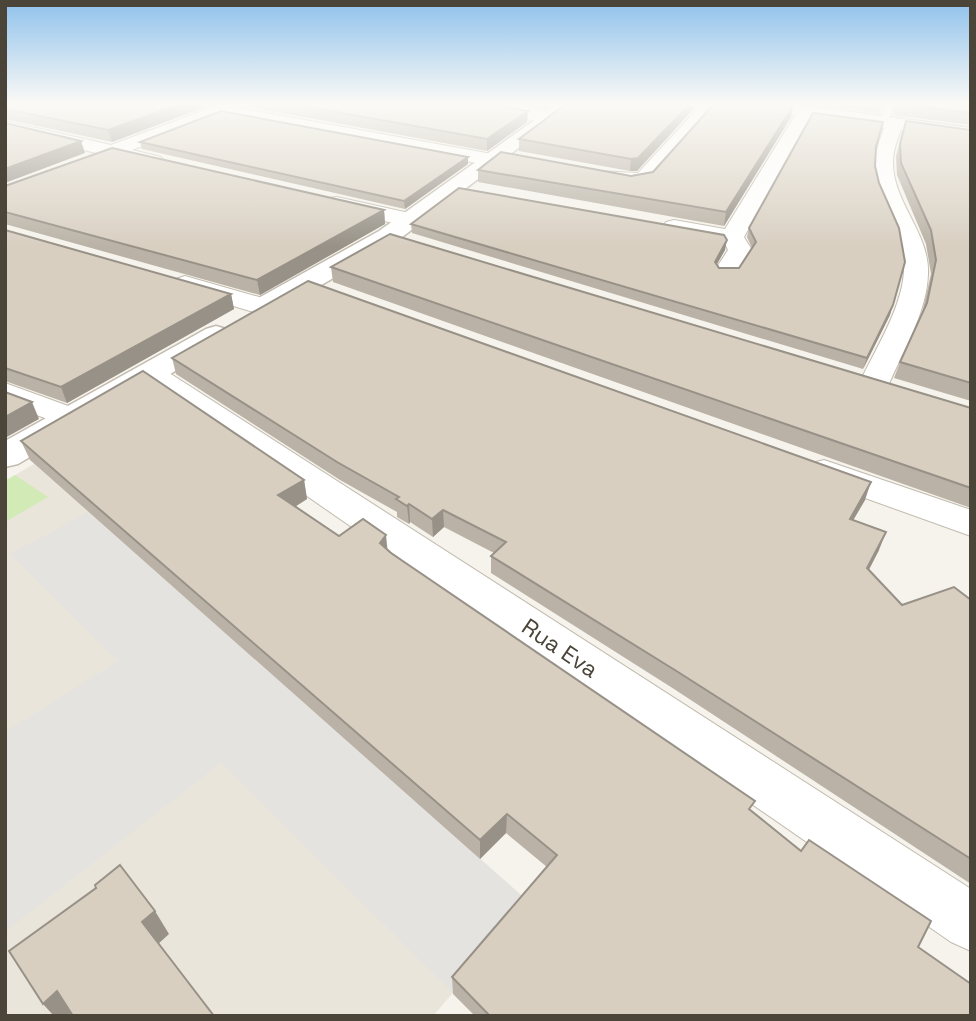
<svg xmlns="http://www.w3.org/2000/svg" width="976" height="1021" viewBox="0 0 976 1021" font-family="'Space Grotesk',sans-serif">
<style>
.residential{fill:#eae5da}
.green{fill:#d2eab5}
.parking{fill:#e5e3e0}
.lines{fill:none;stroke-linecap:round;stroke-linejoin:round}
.service-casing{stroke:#c2bbae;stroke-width:2}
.minor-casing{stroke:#c2bbae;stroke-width:2}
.tertiary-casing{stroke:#c2bbae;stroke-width:3}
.service{fill:#fff;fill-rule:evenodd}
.minor{fill:#fff;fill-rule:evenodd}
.tertiary{fill:#fff;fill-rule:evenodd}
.wall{fill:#bab2a6}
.shaded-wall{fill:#979187}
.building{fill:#d8cfc1;stroke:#979187;stroke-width:2}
.labels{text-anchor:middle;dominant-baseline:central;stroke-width:7;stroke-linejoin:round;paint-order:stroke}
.street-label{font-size:23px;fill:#4b4439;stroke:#fff}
</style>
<rect width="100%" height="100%" fill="#f6f3ec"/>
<path class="residential" d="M34,464L530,903L433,1016H5V481Z"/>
<path class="green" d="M15,475L48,497L5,522V481Z"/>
<path class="parking" d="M88,512L530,903L453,993L221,763L5,932V732L118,661L10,554Z"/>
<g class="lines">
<g class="service-casing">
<path id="service" d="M885,104H893L888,123L884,125L880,123Z"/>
</g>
<g class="minor-casing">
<g id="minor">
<path d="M221,104H244L239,108L492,154L502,160L492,166L222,115L132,150L161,157L164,161L154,167L5,131V121L111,145Z"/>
<path d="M458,104C478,104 546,105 559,118L550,123L466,109Z"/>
<path d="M702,104H719L651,182L630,186L595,179L592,175L595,171L638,173Z"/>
<path d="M805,107L813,112L744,237L752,250L736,275L727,277L718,275L715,270L728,250L724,242L666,232L663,227L666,222L674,220L725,229L797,112Z"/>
<path d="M894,119L903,124C899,136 893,148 893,161C892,202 930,233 928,274C927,312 903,351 888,386L884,392L873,395L862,392L858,386C874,351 901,311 904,272C907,218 857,196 882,134C885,126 885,121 894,119Z"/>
<path d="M337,197L418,215L421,220L418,225L410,227L329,208L326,203L329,198Z"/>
<path d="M185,276L273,301L277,307L273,313L264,315L176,289L172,284L176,279Z"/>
<path d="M149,364L160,367L971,889V951L951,942L138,379L134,373L138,367Z"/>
<path d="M5,383L82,411L87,418L82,425L71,428L5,403Z"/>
<path d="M824,460L971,510V536L812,479L807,471L812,463Z"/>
</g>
</g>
<g class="tertiary-casing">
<g id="tertiary">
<path d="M557,104H576L397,241L275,312L265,314L255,312L251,306L255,300L379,231Z"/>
<path d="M742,104H790L971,128V140L750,109Z"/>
<path d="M216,326L226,329L231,335L226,341L18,464L5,467V441L206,329Z"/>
</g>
</g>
<use href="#service" class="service"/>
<use href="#minor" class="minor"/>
<use href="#tertiary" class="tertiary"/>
</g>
<g class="wall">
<path d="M5,104H213L112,142L5,119Z"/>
<path d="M245,104H488L527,122L487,151L245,106Z"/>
<path d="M515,104H553L545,109Z"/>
<path d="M566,104H698L637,171H630L519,151V139Z"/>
<path d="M811,104H883L880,113Z"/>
<path d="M895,104H971V125L893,115Z"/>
<path d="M793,106L791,117L724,226L478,182V170L631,176L653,172Z"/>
<path d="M906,121L971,130V401L894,378L900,362L922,313L931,274L926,244L897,175L896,156Z"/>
<path d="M140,142L468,164L405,209L142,149Z"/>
<path d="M876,147L875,166L890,315L863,369L412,233L411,224L725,250L717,264L719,268H739L752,248L747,237L749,228Z"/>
<path d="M5,186L384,210L385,224L260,295L5,224Z"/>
<path d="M5,230L231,294L234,309L67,403L5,381Z"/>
<path d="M331,267L971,408V508L333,282Z"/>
<path d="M172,358L865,500L853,520L879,550L869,570L902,605L971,600V884L674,689L491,573V556L494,553L444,527L433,537L410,522L409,524L397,517V512L340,480L176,374Z"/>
<path d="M21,441L304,480L307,499L296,506L339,536L387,549L751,811L918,947L971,1016H475L453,994L452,977L547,867L506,833L480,859L30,460Z"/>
</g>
<g class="shaded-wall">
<path d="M181,104H213L112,142L108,130Z"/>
<path d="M546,104H553L545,109Z"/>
<path d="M690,104H698L637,171H630L631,159Z"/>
<path d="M793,106L791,117L724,226L726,212Z"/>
<path d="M528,111L527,122L487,151V139Z"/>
<path d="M81,141L85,153L5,183V169Z"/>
<path d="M468,157V164L405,209L404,201Z"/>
<path d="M384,210L385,224L260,295L257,280Z"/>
<path d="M727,240L725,250L713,271L715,262Z"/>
<path d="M231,294L234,309L67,403L61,387Z"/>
<path d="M893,305L890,315L863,369L867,358Z"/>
<path d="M32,402L39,419L5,438V417Z"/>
<path d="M304,480L307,499L282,515L278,495Z"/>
<path d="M871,482L865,500L844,536L850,519Z"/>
<path d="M409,504L410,522L409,524L407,506Z"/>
<path d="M443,510L444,527L433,537L432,519Z"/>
<path d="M886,532L879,550L860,586L867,568Z"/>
<path d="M386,535L388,555L380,543Z"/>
<path d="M507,814L506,833L480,859V840Z"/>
<path d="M155,911L169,934L157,945L142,922Z"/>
<path d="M57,991L74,1016H54L43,1004Z"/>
</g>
<g class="building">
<path d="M5,104H181L108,130L5,109Z"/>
<path d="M292,104H488L528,111L487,139Z"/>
<path d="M566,104H690L638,158L631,159L519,139Z"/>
<path d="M714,104H778L793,106L726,212L478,170L501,152L631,176L653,172Z"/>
<path d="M899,104H971V113Z"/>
<path d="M221,111L468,157L404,201L140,142Z"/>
<path d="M813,113L883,122L876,147L875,166L879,183L899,228L905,262L893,305L867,358L411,224L459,188L724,235L727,240L715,262L719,268H739L756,242L749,228Z"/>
<path d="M906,121L971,130V383L900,362L927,303L936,260L931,230L901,163L900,144Z"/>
<path d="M5,123L81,141L5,169Z"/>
<path d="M112,148L384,210L257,280L5,212V186Z"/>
<path d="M5,230L231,294L61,387L5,368Z"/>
<path d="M390,234L971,408V488L331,267Z"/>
<path d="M308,281L871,482L850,519L886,532L867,568L902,605L954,587L971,600V859L678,672L491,556L506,542L443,510L432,519L409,504L407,506L396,499L399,497L337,462L172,358Z"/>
<path d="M143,371L304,480L278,495L339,536L363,519L386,535L380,543L391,553L755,801L749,809L801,851L809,840L931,921L918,947L971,984V1016H490L452,977L557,855L507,814L480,840L21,441Z"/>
<path d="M5,392L32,402L5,417Z"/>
<path d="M120,865L155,911L142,922L214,1016H73L57,991L43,1004L9,951L96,888L95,885Z"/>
</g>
<linearGradient id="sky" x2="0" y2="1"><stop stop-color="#8fc1ec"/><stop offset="0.42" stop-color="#fbfaf6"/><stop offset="1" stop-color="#fbfaf6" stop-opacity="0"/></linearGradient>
<rect width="976" height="247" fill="url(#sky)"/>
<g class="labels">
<g class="street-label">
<text transform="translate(560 648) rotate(34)">Rua Eva</text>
</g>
</g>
<rect width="976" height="1021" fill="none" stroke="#4b4439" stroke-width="14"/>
</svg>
